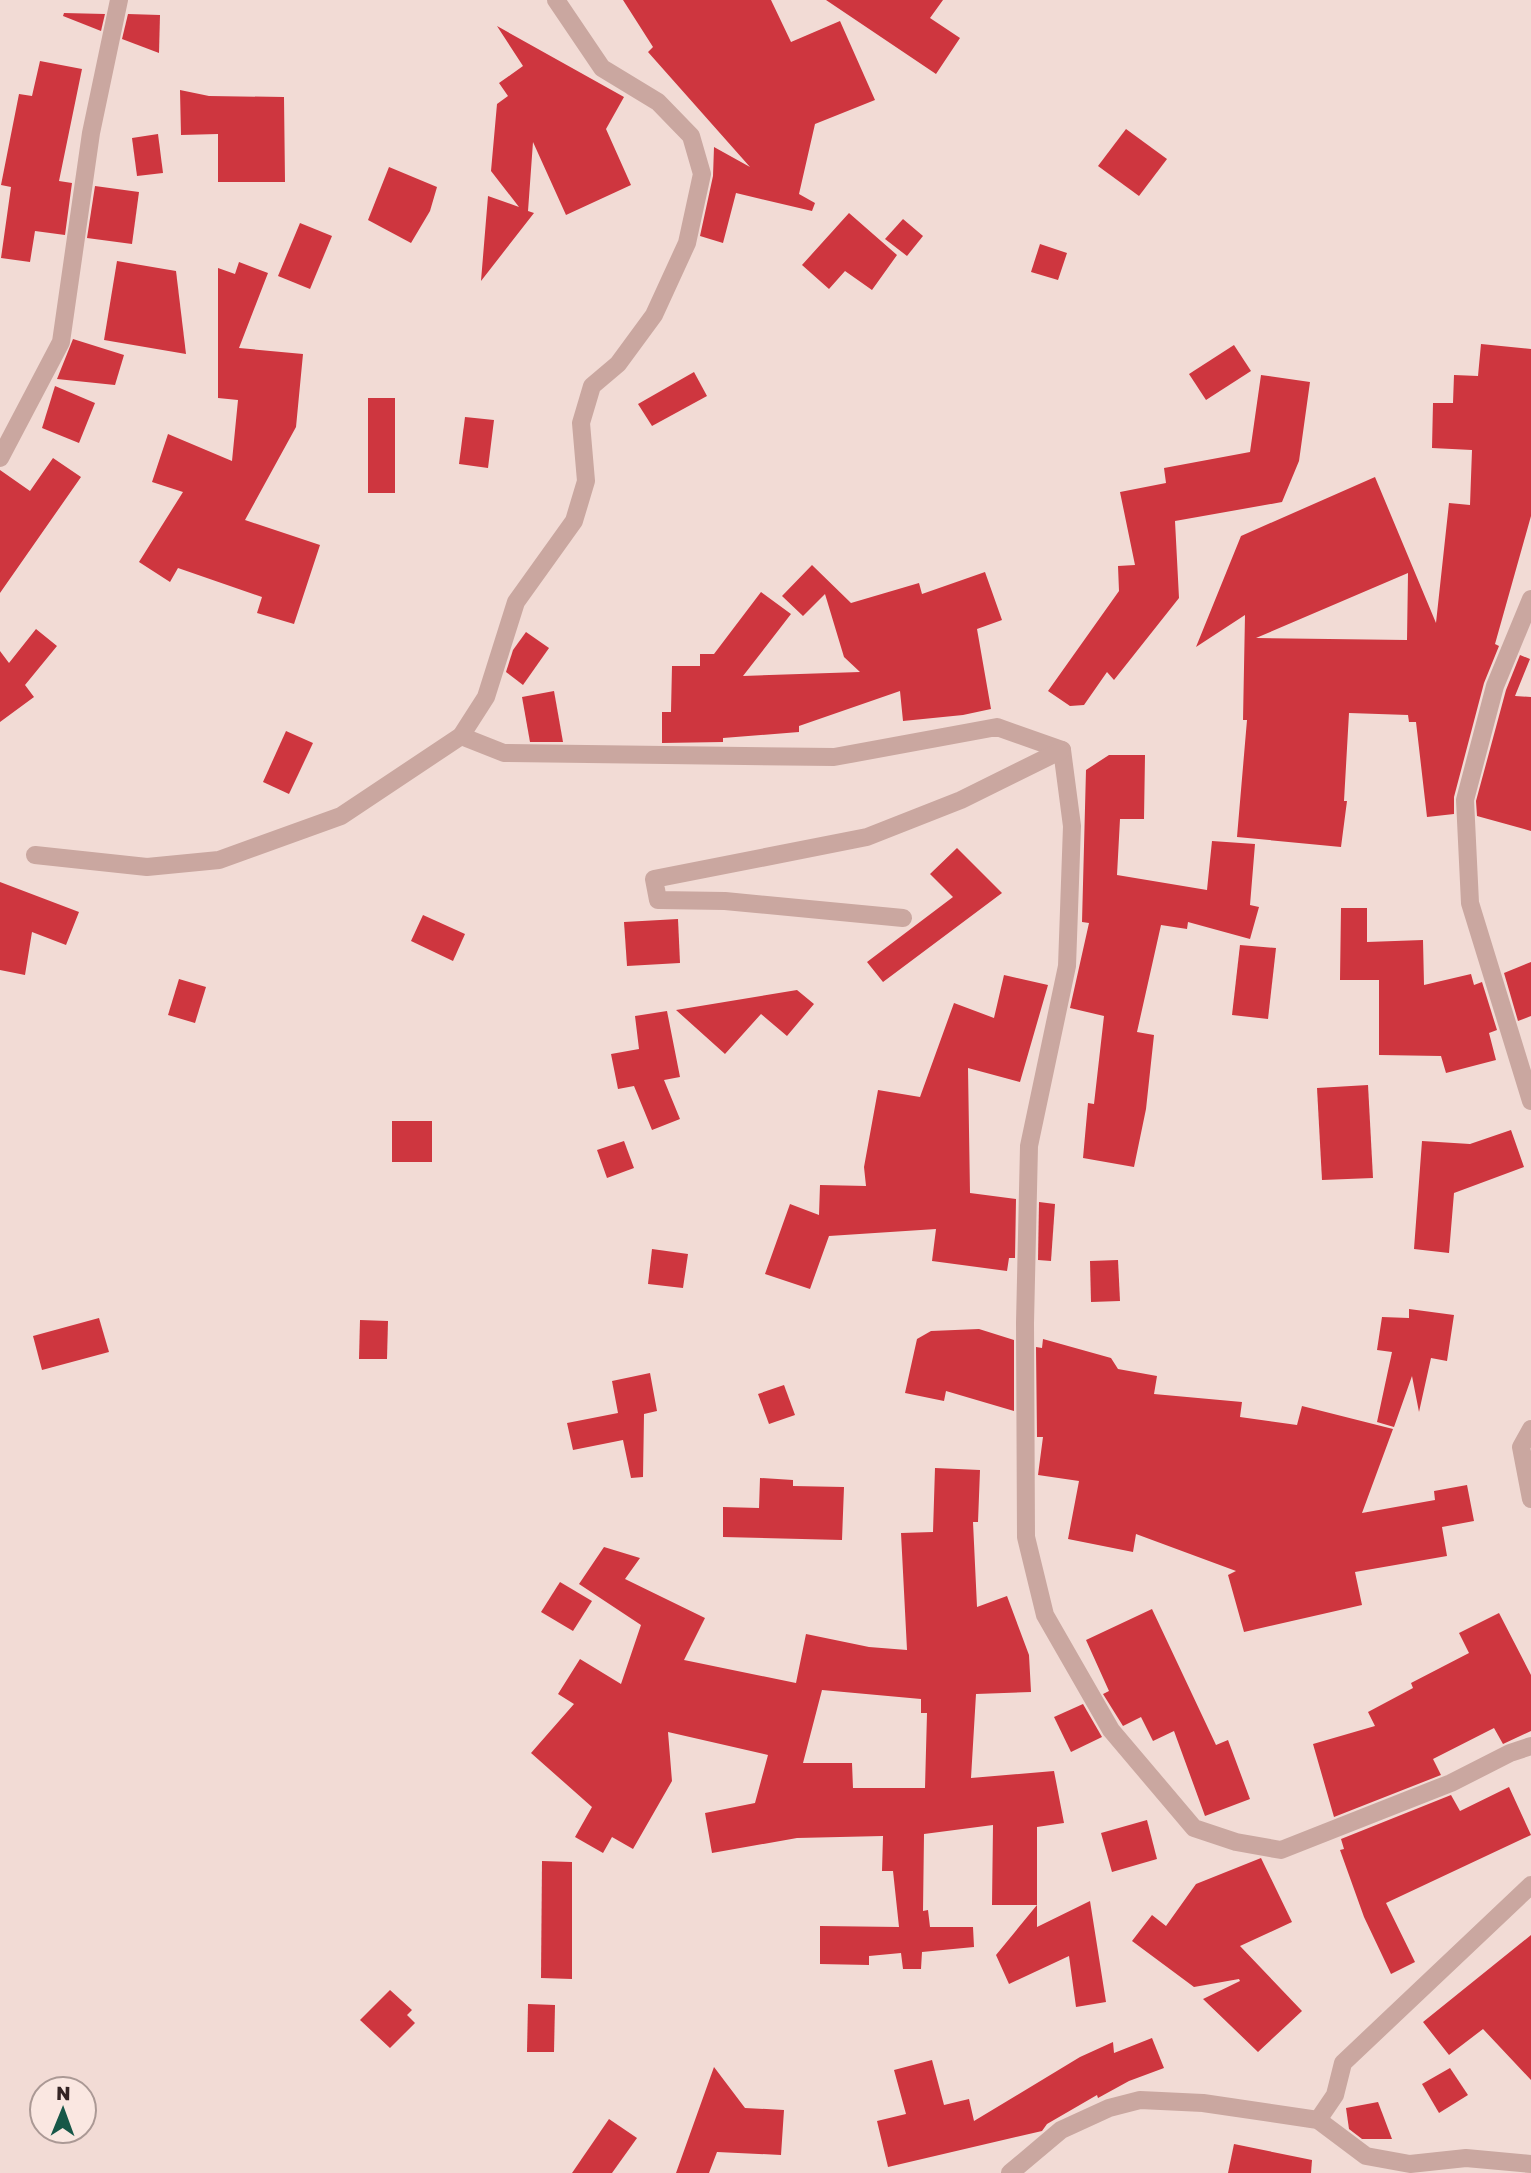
<svg xmlns="http://www.w3.org/2000/svg" width="1531" height="2173" viewBox="0 0 1531 2173" font-family="'Golos Text',sans-serif">
<style>
.building{fill:#ce363f;fill-rule:evenodd}
.lines{fill:none;stroke-linecap:round;stroke-linejoin:round}
.minor{stroke:#caa7a0;stroke-width:18}
</style>
<rect width="100%" height="100%" fill="#f2dbd5"/>
<g class="building">
<path d="M623,0H771L791,42L840,21L875,100L815,124L799,194L815,203L812,211L736,193L723,243L700,236L713,176L714,147L750,167L648,52L653,47Z"/>
<path d="M826,0H943L930,18L960,38L936,74Z"/>
<path d="M64,13L105,14L101,31L63,16Z"/>
<path d="M128,14L160,15L159,53L122,39Z"/>
<path d="M497,26L624,97L606,129L631,185L566,215L533,142L528,211L534,213L481,281L488,196L519,207L491,171L497,104L508,96L499,83L523,66Z"/>
<path d="M40,61L82,69L59,181L72,183L65,235L35,231L30,262L1,258L11,187L1,185L19,94L32,96Z"/>
<path d="M180,90L209,96L284,97L285,182H218V134L181,135Z"/>
<path d="M1126,129L1167,159L1139,196L1098,166Z"/>
<path d="M158,134L163,173L137,176L132,138Z"/>
<path d="M389,167L437,187L430,211L411,243L368,220Z"/>
<path d="M95,186L139,192L132,244L87,238Z"/>
<path d="M849,213L897,255L872,290L845,271L829,289L802,265Z"/>
<path d="M903,219L923,236L907,256L885,239Z"/>
<path d="M300,223L332,236L310,289L278,276Z"/>
<path d="M1040,244L1067,253L1058,280L1031,272Z"/>
<path d="M117,261L176,271L186,354L104,340Z"/>
<path d="M239,262L268,273L239,348L303,354L296,427L245,520L320,545L294,624L257,613L262,597L178,568L170,582L139,562L183,492L152,482L168,434L232,461L238,400L218,398V268L235,274Z"/>
<path d="M73,339L124,355L115,385L57,379Z"/>
<path d="M1481,344L1531,349V516L1495,644L1499,646L1484,683L1454,797V814L1427,817L1416,722H1409L1408,715L1349,713L1344,801H1347L1341,847L1237,837L1247,720H1243L1245,615L1196,647L1241,536L1375,477L1436,623L1449,503L1470,505L1472,450L1432,448L1433,403H1453L1454,375L1478,376ZM1408,573L1407,640L1256,638Z"/>
<path d="M1234,345L1251,371L1206,400L1189,374Z"/>
<path d="M694,372L707,396L652,426L638,404Z"/>
<path d="M1261,375L1310,382L1299,461L1282,502L1175,521L1179,598L1114,680L1107,672L1084,705L1070,706L1048,691L1119,591L1118,566L1135,565L1120,492L1166,483L1164,468L1250,452Z"/>
<path d="M55,386L95,403L79,443L42,428Z"/>
<rect x="368" y="398" width="27" height="95"/>
<path d="M465,417L494,420L488,468L459,464Z"/>
<path d="M53,458L81,477L0,593V470L30,491Z"/>
<path d="M812,565L851,603L919,583L922,594L985,572L1002,620L977,629L991,709L963,715L903,721L900,691L799,726V732L723,738V742L662,743V712H671L672,666H700V654H714L761,592L791,614L743,676L860,672L844,657L825,594L803,616L782,596Z"/>
<path d="M36,629L57,646L25,685L34,697L0,722V651L9,663Z"/>
<path d="M526,632L549,648L523,685L506,672L513,650Z"/>
<path d="M1520,655L1530,659L1515,696L1531,697V831L1477,816L1476,801L1506,690Z"/>
<path d="M554,691L563,742H530L522,697Z"/>
<path d="M286,731L313,743L289,794L263,782Z"/>
<path d="M1109,755H1145L1144,819H1120L1117,875L1207,890L1212,841L1255,844L1250,905L1259,907L1250,939L1188,922L1187,929L1161,925L1137,1032L1154,1035L1146,1109L1134,1167L1083,1158L1088,1103L1094,1104L1104,1016L1070,1008L1089,923L1082,922L1086,770Z"/>
<path d="M957,848L1002,893L883,982L867,962L953,897L930,874Z"/>
<path d="M0,882L79,912L66,945L32,932L25,975L0,970Z"/>
<path d="M1341,908H1367V942L1423,940L1424,985L1471,974L1474,985L1482,982L1497,1030L1489,1033L1496,1060L1446,1073L1441,1056L1379,1055V980H1340Z"/>
<path d="M423,915L465,934L453,961L411,941Z"/>
<path d="M678,919L680,963L627,966L624,922Z"/>
<path d="M1240,945L1276,948L1268,1019L1232,1015Z"/>
<path d="M1531,962V1016L1518,1021L1504,973Z"/>
<path d="M1004,975L1048,985L1020,1082L968,1068L970,1193L1016,1199L1015,1258H1009L1007,1271L932,1261L936,1229L829,1236L810,1289L765,1274L790,1204L819,1215L820,1185L866,1186L864,1167L878,1090L920,1097L954,1003L994,1018Z"/>
<path d="M179,979L206,987L195,1023L168,1015Z"/>
<path d="M797,990L814,1004L787,1036L761,1014L725,1054L676,1010Z"/>
<path d="M667,1011L680,1077L664,1080L680,1119L652,1130L634,1086L618,1089L611,1054L639,1049L635,1016Z"/>
<path d="M1368,1085L1373,1178L1322,1180L1317,1088Z"/>
<rect x="392" y="1121" width="40" height="41"/>
<path d="M1511,1130L1524,1167L1454,1193L1449,1253L1414,1249L1422,1141L1470,1144Z"/>
<path d="M624,1141L634,1168L607,1178L597,1150Z"/>
<path d="M1039,1202L1055,1204L1051,1261L1038,1260Z"/>
<path d="M652,1249L688,1254L683,1288L648,1284Z"/>
<path d="M1118,1260L1120,1301L1091,1302L1090,1261Z"/>
<path d="M1409,1309L1454,1315L1447,1361L1431,1358L1419,1412L1412,1376L1394,1427L1377,1422L1392,1352L1377,1350L1382,1317L1409,1318Z"/>
<path d="M99,1318L109,1352L42,1370L33,1336Z"/>
<path d="M360,1320L388,1321L387,1359H359Z"/>
<path d="M979,1329L1014,1340V1411L946,1391L944,1401L905,1393L917,1339L931,1331Z"/>
<path d="M1043,1339L1111,1358L1118,1369L1157,1376L1154,1394L1242,1402L1240,1417L1297,1425L1302,1406L1393,1429L1362,1513L1435,1500L1434,1491L1467,1485L1474,1521L1442,1527L1447,1556L1355,1572L1362,1605L1244,1632L1228,1575L1236,1571L1136,1534L1133,1552L1068,1539L1079,1481L1038,1475L1043,1437H1037L1036,1347L1042,1348Z"/>
<path d="M650,1373L657,1411L644,1414L643,1477L631,1478L623,1440L573,1450L567,1423L618,1413L612,1381Z"/>
<path d="M784,1385L795,1415L769,1424L758,1394Z"/>
<path d="M935,1468L980,1470L978,1522H973L977,1607L1007,1596L1029,1655L1031,1692L976,1694L971,1778L1054,1771L1064,1823L1037,1827V1905H992L993,1825L924,1834L923,1911L928,1910L930,1927H973L974,1947L922,1952L921,1969H903L901,1953L869,1956V1965L820,1964V1926L899,1927L893,1871H882L883,1836L797,1838L712,1853L705,1813L755,1803L768,1755L668,1732L672,1781L633,1849L612,1837L603,1853L575,1837L592,1807L531,1753L574,1704L558,1694L580,1659L621,1684L641,1625L579,1584L604,1547L640,1558L625,1579L705,1618L684,1660L796,1683L806,1634L869,1647L907,1650L901,1533L933,1532ZM822,1690L921,1699V1713H927L925,1788H853L852,1763H803Z"/>
<path d="M760,1478L793,1480V1486L844,1487L842,1540L723,1537V1507L759,1508Z"/>
<path d="M560,1582L592,1601L573,1631L541,1612Z"/>
<path d="M1152,1609L1216,1745L1228,1740L1250,1799L1205,1816L1174,1731L1153,1741L1141,1717L1123,1726L1103,1694L1109,1691L1086,1640Z"/>
<path d="M1499,1613L1531,1675V1731L1503,1744L1494,1728L1433,1759L1441,1775L1334,1817L1313,1744L1375,1726L1368,1712L1413,1688L1411,1683L1469,1653L1459,1633Z"/>
<path d="M1083,1704L1102,1737L1071,1752L1054,1717Z"/>
<path d="M1509,1787L1531,1835L1386,1903L1415,1962L1391,1974L1364,1917L1340,1850L1344,1849L1341,1839L1451,1795L1460,1811Z"/>
<path d="M1147,1820L1157,1859L1112,1872L1101,1833Z"/>
<path d="M1261,1858L1292,1922L1240,1946L1302,2011L1258,2052L1203,1999L1240,1981L1239,1979L1194,1987L1132,1941L1152,1915L1166,1926L1196,1884Z"/>
<path d="M542,1861L572,1862V1979L541,1978Z"/>
<path d="M1090,1901L1106,2002L1076,2007L1069,1956L1009,1984L996,1955L1037,1905V1927Z"/>
<path d="M1531,1935V2080L1483,2029L1449,2055L1423,2022Z"/>
<path d="M390,1990L412,2010L407,2015L415,2023L390,2048L360,2020Z"/>
<path d="M528,2004L555,2005L554,2052H527Z"/>
<path d="M1152,2038L1164,2068L1129,2081L1098,2098L1097,2095L1047,2124L1042,2131L888,2167L877,2121L906,2114L894,2070L932,2060L944,2105L969,2099L974,2121L1080,2057L1113,2042L1114,2053Z"/>
<path d="M714,2067L745,2108L784,2110L781,2155L717,2152L709,2173H676Z"/>
<path d="M1450,2068L1468,2095L1439,2113L1422,2084Z"/>
<path d="M1378,2102L1392,2139H1362L1349,2129L1346,2108Z"/>
<path d="M609,2119L637,2138L612,2173H572Z"/>
<path d="M1234,2144L1312,2160L1311,2173H1228Z"/>
</g>
<g class="lines">
<g class="minor">
<path d="M0,458L61,342L91,133L119,0"/>
<path d="M1531,599L1495,686L1465,800L1470,903L1531,1101"/>
<path d="M461,736L504,753L834,757L997,727L1062,750L1072,826L1067,966L1029,1146L1025,1323L1026,1537L1045,1615L1111,1730L1194,1828L1236,1842L1281,1850L1451,1783L1510,1753L1531,1746"/>
<path d="M35,855L147,867L219,860L341,816L461,736L486,697L516,602L574,521L586,481L581,423L592,386L618,364L654,315L687,243L702,174L691,136L658,102L602,68L556,0"/>
<path d="M903,918L725,901L658,900L654,879L867,837L961,800L1062,750"/>
<path d="M1531,1429L1521,1447L1531,1499"/>
<path d="M1318,2120L1335,2095L1343,2063L1531,1885"/>
<path d="M1010,2173L1061,2130L1109,2108L1140,2100L1203,2103L1318,2120L1366,2156L1410,2164L1466,2158L1531,2164"/>
</g>
</g>
<g transform="translate(63 2110) rotate(1)"><circle r="33" fill="#fae7e1" stroke="#ab9995" stroke-width="2"/>
<path d="M0-5L12 26L0 18L-12 26Z" fill="#175748"/>
<text y="-10" font-size="19" font-weight="bold" text-anchor="middle" fill="#342424">N</text>
</g>
</svg>
